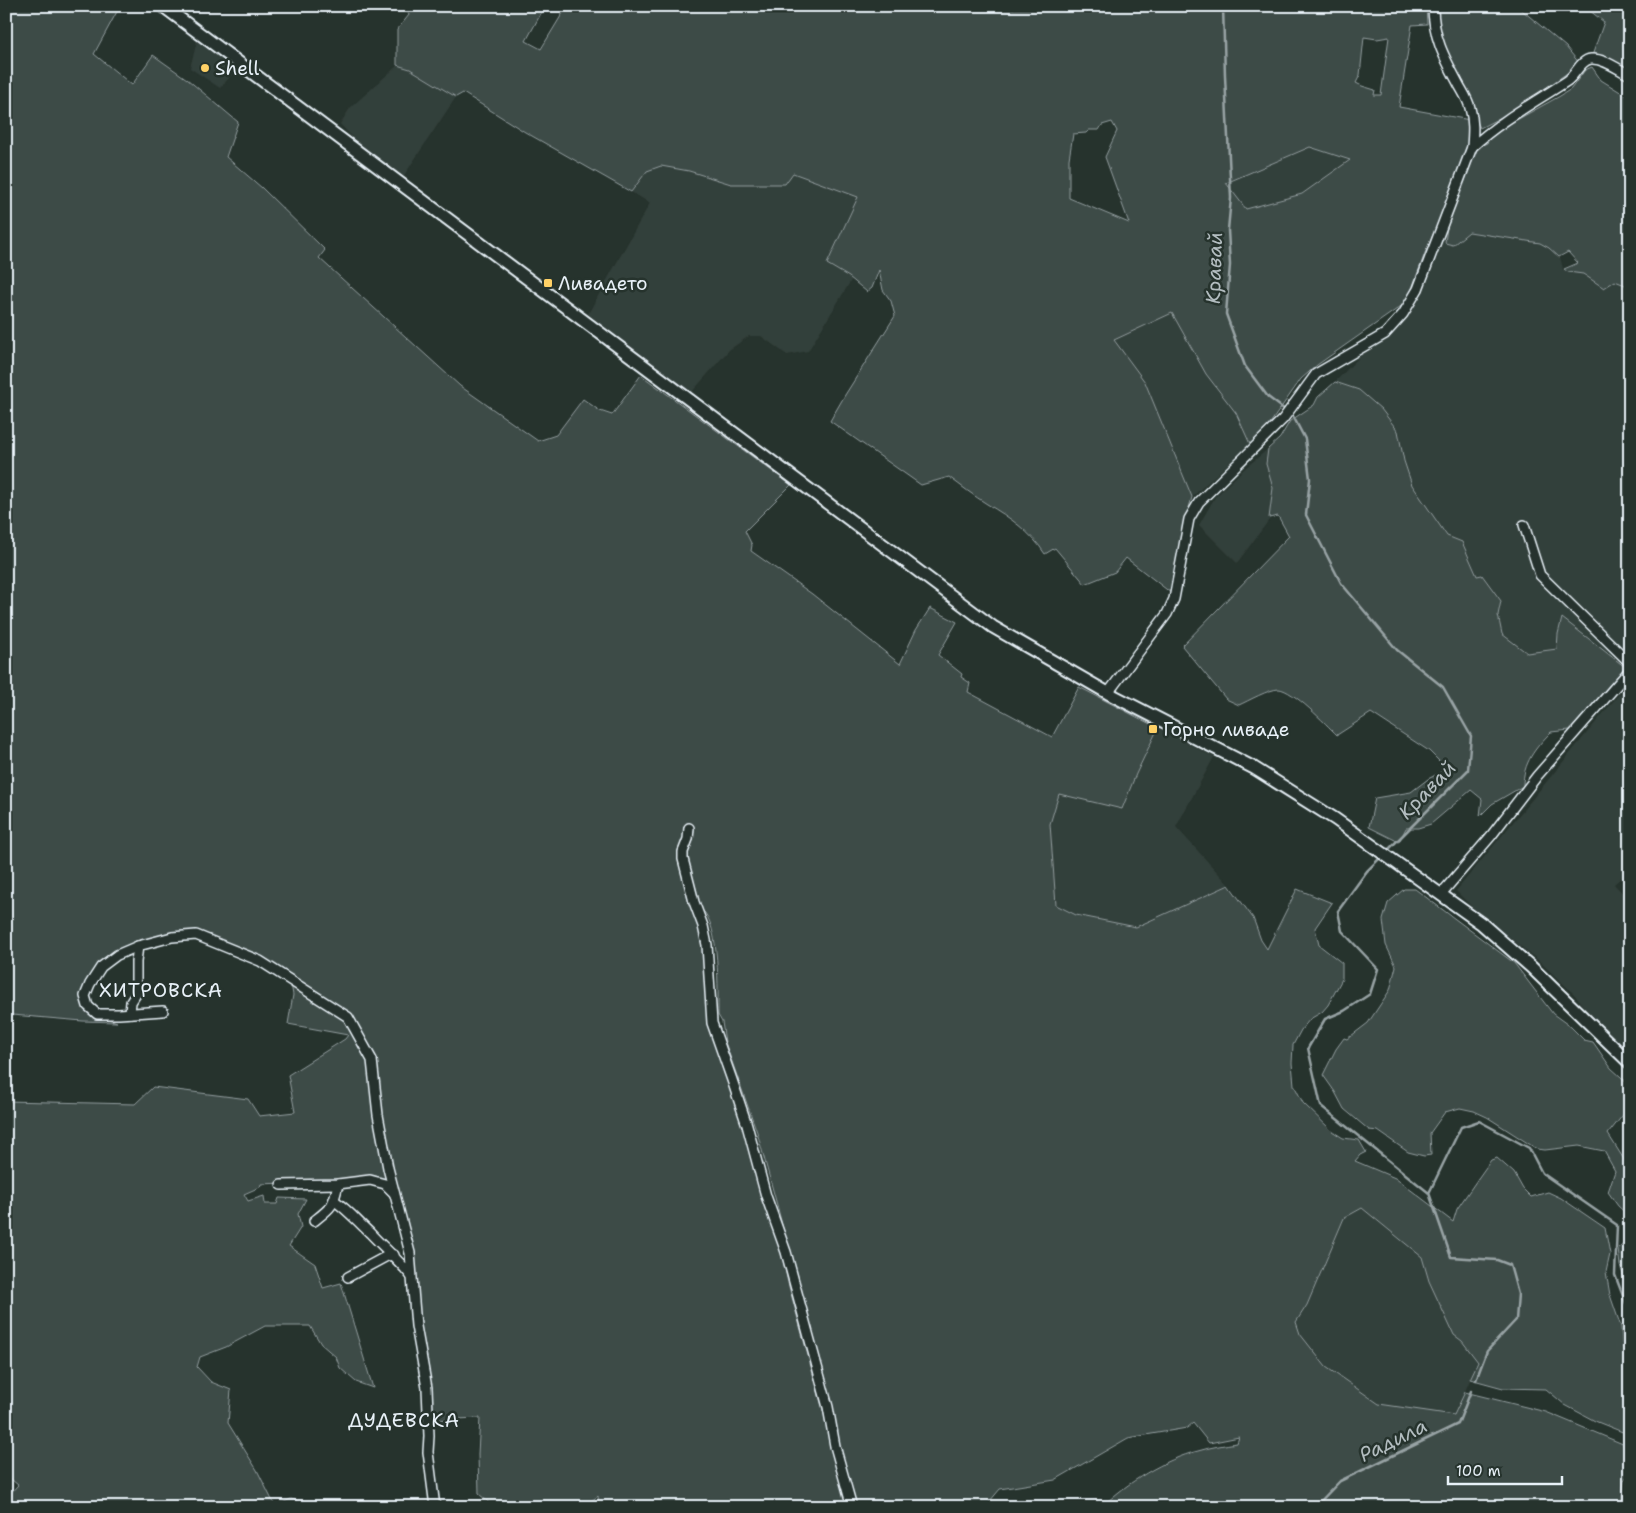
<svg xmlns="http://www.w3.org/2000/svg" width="1636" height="1513" viewBox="0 0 1636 1513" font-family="'Shantell Sans',sans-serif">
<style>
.built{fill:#333f3a}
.green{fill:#3e4b47;stroke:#939ea0;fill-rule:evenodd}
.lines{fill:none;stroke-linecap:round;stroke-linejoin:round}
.stream{stroke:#98a3a5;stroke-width:2.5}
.street-casing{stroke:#e8f1f8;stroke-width:12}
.secondary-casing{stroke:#e8f1f8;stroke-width:15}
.street{stroke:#26332d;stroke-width:9}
.secondary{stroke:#26332d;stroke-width:11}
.poi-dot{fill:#ffd166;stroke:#26332d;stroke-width:2}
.labels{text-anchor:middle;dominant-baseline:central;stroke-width:5;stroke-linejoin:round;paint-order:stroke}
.poi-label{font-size:19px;fill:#e8f1f8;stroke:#26332d;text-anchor:start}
.water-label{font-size:20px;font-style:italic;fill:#b3bdc0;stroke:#26332d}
.neighbourhood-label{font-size:20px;letter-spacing:1px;fill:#e8f1f8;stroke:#26332d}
</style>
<rect width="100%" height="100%" fill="#26332d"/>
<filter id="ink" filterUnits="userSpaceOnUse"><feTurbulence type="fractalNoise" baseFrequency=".02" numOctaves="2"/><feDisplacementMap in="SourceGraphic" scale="10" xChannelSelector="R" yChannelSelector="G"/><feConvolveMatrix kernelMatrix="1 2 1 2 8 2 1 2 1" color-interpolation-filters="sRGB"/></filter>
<g filter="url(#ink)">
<g class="built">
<path d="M198,37L239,67L220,88L190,68Z"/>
<path d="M398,65L410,69L456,97L403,177L376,157L365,151L340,124L350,108Z"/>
<path d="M1310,147L1350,160L1302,194L1246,209L1226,183Z"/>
<path d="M661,166L689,171L731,184H784L793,173L858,197L827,264L852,279L808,351L787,355L761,336H749L729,350L691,393L588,314L650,203L631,192L647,171Z"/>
<path d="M1447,227L1445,242L1469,232L1540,243L1549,248L1560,257L1563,269L1568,272L1583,274L1604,288L1615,281L1630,287V671L1562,618L1558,634L1557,649L1527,653L1502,634L1498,615L1501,601L1482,575L1477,576L1462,542L1447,536L1412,485L1404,461L1359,390L1335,382L1361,355L1393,332L1419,299Z"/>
<path d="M1172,313L1206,374L1236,413L1250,444L1192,497L1145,382L1114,340Z"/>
<path d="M1268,449L1266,464L1273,488L1269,517L1272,516L1237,563L1199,525L1215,497L1244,469Z"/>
<path d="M1630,681V870L1614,884L1630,901V1056L1591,1017L1574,994L1539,961L1474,909L1456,891Z"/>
<path d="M1158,728L1214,757L1176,827L1229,885L1136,927L1076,915L1056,905L1050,824L1059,793L1122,809L1136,774Z"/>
<path d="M1362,1208L1422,1257L1429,1281L1454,1335L1462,1341L1478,1362L1454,1416L1379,1404L1326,1367L1300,1334L1296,1322L1307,1305L1344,1218Z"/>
</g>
<g class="green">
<path d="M6,6H120L94,54L132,85L153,55L187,79L238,122L226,157L262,188L325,250L319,258L460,386L538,441L556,435L583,399L600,411L612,415L641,375L791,485L745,531L752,545L751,551L812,594L900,664L916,630L930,608L957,622L938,655L962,674L961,677L970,683L968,692L1052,737L1079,687L1158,728L1136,774L1122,809L1059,794L1050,824L1056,905L1076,915L1136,927L1229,885L1253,918L1261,940L1267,949L1297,889L1332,903L1315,928L1319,945L1342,963V979L1328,1005L1322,1012L1310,1019L1301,1030L1293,1045L1292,1063L1294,1085L1303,1103L1332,1131L1343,1138L1359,1140L1366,1152L1360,1155L1355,1161L1395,1178L1453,1222L1457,1209L1479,1177L1491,1160L1497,1158L1514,1173L1523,1189L1531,1197L1548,1192L1561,1198L1605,1228L1610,1254L1606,1272L1610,1295L1621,1327L1622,1343L1627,1367L1630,1370V1435L1595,1421L1565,1405L1546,1389L1503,1388L1470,1379L1478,1362L1462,1341L1454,1335L1429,1281L1422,1257L1362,1208L1344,1218L1307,1305L1296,1322L1300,1334L1326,1367L1379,1404L1454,1415L1465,1392L1546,1412L1630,1447V1472L1624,1480L1621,1507H1102C1126,1483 1165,1459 1198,1451C1211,1447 1224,1445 1237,1443L1239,1437L1209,1443L1193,1423L1187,1428L1128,1438L1055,1480L1000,1489L985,1507H855L848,1484L777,1205L757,1132L725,1042L722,1022L718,1015C718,993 720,924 702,910L701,912L711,944L715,1021L775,1222L788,1283L830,1436L837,1470L847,1507H599L598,1496L583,1507H494L479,1494L478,1454L480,1418L431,1420L412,1265L388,1185L372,1179L261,1184L260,1187L244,1194L248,1201L264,1196L265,1204H277L279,1198L306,1199L298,1214L301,1227L289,1246L315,1264L323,1288L341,1283L373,1388L356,1382L340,1368L336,1357L321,1344L310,1326H265L226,1347L200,1357L197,1367L211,1382L231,1390L228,1423L257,1470L275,1506L291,1499L320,1507H6V1498L18,1485L6,1475V1101L135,1104L153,1087L248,1099L259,1116L295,1112L288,1075L345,1039L348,1035L288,1024L293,995L291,984L208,937L152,941L126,950L99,970L86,1005L89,1013L117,1022L83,1021L12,1015L10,1032H6Z"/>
<path d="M405,6H545L526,41L541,49L567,6H1000V10L1041,9L1048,6H1426L1427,24L1412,25L1399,107L1470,120V144L1451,194L1425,253L1407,302L1317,365L1301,379L1264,432L1250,444L1236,413L1206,374L1172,313L1114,340L1145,382L1192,497L1186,519L1171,593L1126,558L1115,572L1085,584L1055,548L1045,554C1031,532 1009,517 987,504C974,496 961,486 949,477L921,485L830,421L845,395L895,316L891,301L883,290L879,270L872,288L867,292L849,277L827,264L858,197L793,173L785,184H731L689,171L661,166L647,171L631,192L525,132L463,93L456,97L410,69L397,65V30L409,15ZM1364,37L1377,39L1389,37L1381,95H1374L1375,90L1362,86L1356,83L1360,75ZM1112,122L1117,131L1105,157L1129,223L1069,198V159L1073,134L1086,133L1089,130H1099L1102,125ZM1310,147L1350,160L1302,194L1246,209L1226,183Z"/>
<path d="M1435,6H1517L1566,47L1580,64L1513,111L1480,128L1436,27Z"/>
<path d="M1584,6H1630V71L1593,53L1604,22Z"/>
<path d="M1592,67L1601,80L1630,98V287L1615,281L1604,288L1583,274L1568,272L1564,269L1578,263L1568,252L1559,257L1549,248L1540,243L1469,232L1453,245L1445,243L1447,227L1475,148L1487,143L1493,133L1560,96L1571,89L1585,70Z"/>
<path d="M1335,382L1359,390L1381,409L1398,431L1404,461L1412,485L1447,536L1462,542L1477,576L1482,575L1501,601L1498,615L1502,634L1527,653L1557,649L1558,634L1562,618L1625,667L1570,730L1551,732C1535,748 1523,763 1523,786L1492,804L1480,816L1482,799L1471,790L1431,824L1418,828H1406L1399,842L1369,827L1375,798L1411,792L1428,779L1447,769L1429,751L1371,713L1337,735C1326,724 1293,690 1279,689C1269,689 1248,701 1239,705L1226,699L1182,646L1289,536L1278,516L1269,518L1273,488L1266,464L1268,449L1280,438L1290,421L1314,405L1318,397Z"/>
<path d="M1404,889H1415L1514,963L1553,1014L1571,1027L1584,1040L1593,1042L1611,1068L1630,1085V1106L1608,1134L1625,1161L1630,1158V1217L1618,1206L1608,1192L1615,1171L1604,1151L1579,1146L1545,1150L1537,1149L1487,1117L1474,1111L1460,1108L1445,1112L1430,1133L1431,1155L1424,1156L1408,1152L1378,1131L1369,1130L1344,1109L1335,1092L1323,1075L1336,1049L1344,1038L1347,1039L1368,1023L1390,990L1396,966L1386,945L1383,920L1388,903Z"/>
<path d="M1630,1238V1294L1620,1266L1618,1249Z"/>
</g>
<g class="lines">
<g class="stream">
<path d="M1223,6L1225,76L1231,198L1228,230L1230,265L1226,314L1245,366L1268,397L1293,416L1305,439L1310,479L1306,515L1341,583L1397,650L1443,687L1471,736L1468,770L1386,852"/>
<path d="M1382,856L1367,871L1338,911L1342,931L1378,969L1370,994L1344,1011L1325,1019L1308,1048L1321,1106L1429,1193L1461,1127L1479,1121L1529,1148L1542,1173L1617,1225L1615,1275L1630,1314"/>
<path d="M1429,1193L1451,1257L1497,1260L1510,1265L1518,1294L1516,1320L1487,1351L1476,1380"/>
<path d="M1315,1507L1340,1481L1458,1424L1471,1391"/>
</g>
<g class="street-casing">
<g id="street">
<path d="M1472,147C1500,121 1535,102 1567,81C1576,75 1580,60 1591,59C1604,58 1619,70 1630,75"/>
<path d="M1524,525L1540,575L1630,663"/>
<path d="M1108,693L1167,614L1174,599L1189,519L1199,502L1283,419L1316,374L1385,334L1403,314L1418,289L1472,147C1473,133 1474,121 1470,108C1468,99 1462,91 1458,83C1444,57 1433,37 1433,6"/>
<path d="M689,828L688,839L683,852V859L694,902L703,926L707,945L712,1023L732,1080L747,1125L766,1196L786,1252L828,1407L835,1446L852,1507"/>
<path d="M1441,894L1491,836L1537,776L1630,670"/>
<path d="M163,1011L119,1014H97L88,1006L85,996L90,984L101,967L117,955L138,946L172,937L196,935L260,961L348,1017L372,1060L378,1115L388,1168L410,1253L416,1326L427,1388L429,1436L428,1452L435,1507"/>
<path d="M130,1013L131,1002L136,994V962L138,946"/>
<path d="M281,1185L338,1184L370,1180L385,1184L394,1193"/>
<path d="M335,1201C349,1211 357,1221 370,1233C384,1248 399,1260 411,1276"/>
<path d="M314,1221C332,1207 333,1207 338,1184"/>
<path d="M348,1277L387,1256L394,1255"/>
</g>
</g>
<g class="secondary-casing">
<path id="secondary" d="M163,6L993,627L1108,693L1254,768L1335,819L1482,924L1531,967L1630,1063"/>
</g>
<use href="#street" class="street"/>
<use href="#secondary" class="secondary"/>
</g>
</g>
<g class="poi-dot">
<circle cx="205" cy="68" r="5"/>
<rect x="543" y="278" width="10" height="10" rx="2.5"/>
<rect x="1148" y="724" width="10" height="10" rx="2.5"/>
</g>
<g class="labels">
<g class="poi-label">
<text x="215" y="68">Shell</text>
<text x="558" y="283">Ливадето</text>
<text x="1163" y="729">Горно ливаде</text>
</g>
<g class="water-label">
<text transform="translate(1214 268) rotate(-88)">Кравай</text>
<text transform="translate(1427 790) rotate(-46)">Кравай</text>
<text transform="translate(1393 1440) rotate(-26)">Радила</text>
</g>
<g class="neighbourhood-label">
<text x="161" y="990">ХИТРОВСКА</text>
<text x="404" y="1420">ДУДЕВСКА</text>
</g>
</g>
<rect width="1636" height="1513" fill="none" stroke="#26332d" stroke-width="25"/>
<rect x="12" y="12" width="1611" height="1488" fill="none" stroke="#e8f1f8" stroke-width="2" filter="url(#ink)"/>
<path d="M1448 1476v8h114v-8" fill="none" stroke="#e8f1f8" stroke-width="2.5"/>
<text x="1456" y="1476" font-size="15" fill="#e8f1f8" stroke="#26332d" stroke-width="4" paint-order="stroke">100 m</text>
</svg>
